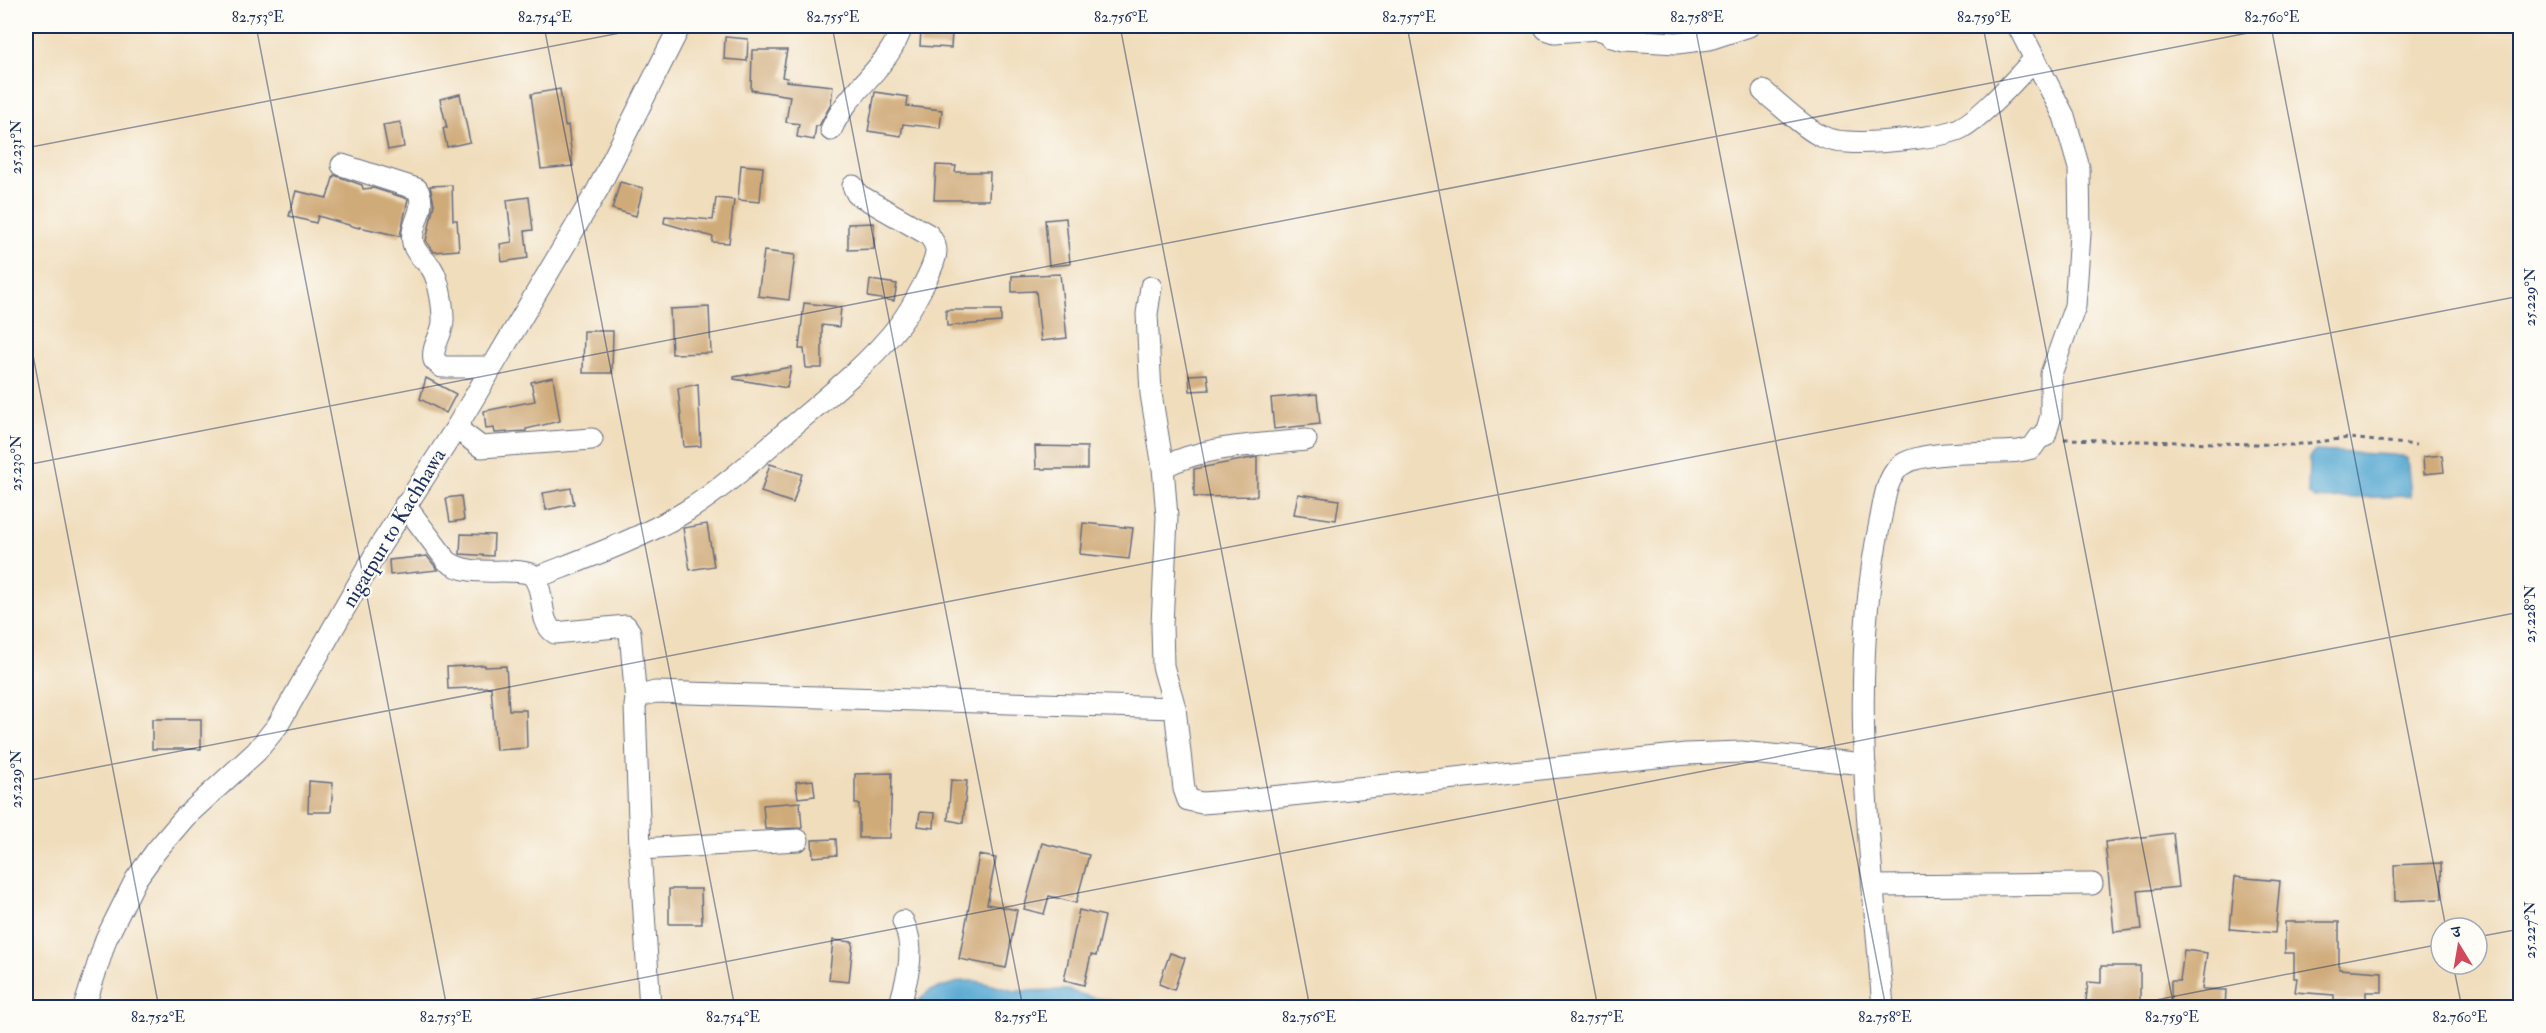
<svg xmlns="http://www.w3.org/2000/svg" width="2546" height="1033" viewBox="0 0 2546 1033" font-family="'IM FELL Double Pica','Noto Serif Devanagari',serif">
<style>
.water{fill:#57a8d1;stroke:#396c98;stroke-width:1.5}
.building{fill:#d0ab7a}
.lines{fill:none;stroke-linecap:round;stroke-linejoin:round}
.street-casing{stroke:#666c7f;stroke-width:23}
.path{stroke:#666c7f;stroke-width:3;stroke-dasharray:4.5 4.5;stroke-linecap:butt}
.street{stroke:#fff;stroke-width:21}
.ticks{fill:none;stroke:#1b2f5e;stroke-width:1.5;stroke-opacity:0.45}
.labels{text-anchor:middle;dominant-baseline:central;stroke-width:4.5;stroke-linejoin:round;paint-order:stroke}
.street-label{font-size:21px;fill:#1b2f5e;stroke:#fdfcf7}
.neatline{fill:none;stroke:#1b2f5e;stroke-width:2}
.ticks-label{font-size:15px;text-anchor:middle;fill:#1b2f5e}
</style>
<rect width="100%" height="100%" fill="#fdfcf7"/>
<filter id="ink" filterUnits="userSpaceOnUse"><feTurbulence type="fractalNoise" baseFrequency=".0167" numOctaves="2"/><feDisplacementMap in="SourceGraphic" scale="12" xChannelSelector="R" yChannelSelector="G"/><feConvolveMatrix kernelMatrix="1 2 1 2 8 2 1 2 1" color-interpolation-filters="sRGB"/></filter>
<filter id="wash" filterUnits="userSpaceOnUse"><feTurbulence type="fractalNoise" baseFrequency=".008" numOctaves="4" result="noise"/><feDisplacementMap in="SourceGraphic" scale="24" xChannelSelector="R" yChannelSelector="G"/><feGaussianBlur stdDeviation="1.35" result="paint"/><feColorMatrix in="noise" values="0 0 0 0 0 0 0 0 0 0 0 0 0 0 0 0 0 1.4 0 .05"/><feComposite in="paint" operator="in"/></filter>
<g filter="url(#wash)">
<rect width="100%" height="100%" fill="#f0ddbc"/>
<g class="water">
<path d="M2315,451L2395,455L2407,458L2411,496L2315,499L2308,494L2309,458Z"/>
<path d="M962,981H976L1015,991L1068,990L1090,997L1128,1004L1134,1007H913L929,991Z"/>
</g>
<g id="blocks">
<g class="building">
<path d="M921,30L952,32L951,48L920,46Z"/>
<path d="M725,37L748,39L747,61L724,59Z"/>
<path d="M752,50H787L782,77L787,78L786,81L833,86L831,104L819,126H816L814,140L797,137L799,124L786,122L790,96L751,90Z"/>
<path d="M560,89L565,126L568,125L573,166L541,169L531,94Z"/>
<path d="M875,92L908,97L907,106L942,110L940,128L903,124L901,136L868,131Z"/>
<path d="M460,94L470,142L447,147L443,128H447L440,99Z"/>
<path d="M400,122L404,147L388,150L383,125Z"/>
<path d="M741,165L763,167L760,202L738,200Z"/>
<path d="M936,165L956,166L955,172H990L989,200H934Z"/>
<path d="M334,175L362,185L363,189L373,188L408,199L400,236L359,227V228L318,216L316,223L289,216L296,191L327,198Z"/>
<path d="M620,182L643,188L636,216L612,209Z"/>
<path d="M452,185L453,220H457L459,250L434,252L426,241L434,204L430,186Z"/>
<path d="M529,197L533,230L525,231L528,258L502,262L500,244L512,242L507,200Z"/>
<path d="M716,198L734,200L729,243L712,242L713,237L664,223L665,216L713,220Z"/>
<path d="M1066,218L1070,264L1049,266L1045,220Z"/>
<path d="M874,223V249L848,250V224Z"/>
<path d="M764,251L795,255L789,300L758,296Z"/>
<path d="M1060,274L1067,338L1041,341L1036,291L1012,292V276Z"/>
<path d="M870,280L897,284L894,301L868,297Z"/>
<path d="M804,303L841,307L839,327L822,325V368H806L804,349H799Z"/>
<path d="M709,307L711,353L672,354L670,309Z"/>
<path d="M946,310H1001V322L947,326Z"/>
<path d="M584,331H613L612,373H583Z"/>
<path d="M791,367L787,388L734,379V377Z"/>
<path d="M1207,374L1209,390L1190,391L1189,375Z"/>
<path d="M553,377L560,421L526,429V431L495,433L494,428L486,429L484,411L535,401L531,382Z"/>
<path d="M426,378L456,394L446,413L420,399Z"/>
<path d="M698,384L701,446L684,447L678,388Z"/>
<path d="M1317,394L1320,424L1274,429L1271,398Z"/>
<path d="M1035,446L1087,447V469H1036Z"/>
<path d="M2442,455L2444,472L2424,474L2423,457Z"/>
<path d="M1257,457V496L1194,497V469Z"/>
<path d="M770,464L802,474L793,503L761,492Z"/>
<path d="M571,488L574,504L546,510L543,493Z"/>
<path d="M1298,494L1339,500L1336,520L1294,514Z"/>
<path d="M461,496L464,520L450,522L446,498Z"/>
<path d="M1083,523L1133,528L1129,559L1080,554Z"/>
<path d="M707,524L714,566L690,570L683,528Z"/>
<path d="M461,534L494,535L493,556L460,554Z"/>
<path d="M427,556L438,570L390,575L389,560Z"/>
<path d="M485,665V667L506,666L509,710H526L527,748L496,750L491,687L448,689L447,667Z"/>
<rect x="152" y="719" width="49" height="30"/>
<path d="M892,773L890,838H859V804H855V774Z"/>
<path d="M813,780L815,796L798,798L796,782Z"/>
<path d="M951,780L967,781L963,823L948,820Z"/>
<path d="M309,781L333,783L331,812H308Z"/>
<path d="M800,802L802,828L765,829L763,805Z"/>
<path d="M920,812L935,813L934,828L918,826Z"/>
<path d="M2173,833L2179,887L2138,891L2142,929L2114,932L2105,842Z"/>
<path d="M836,839L837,855L813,857L812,840Z"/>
<path d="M1042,843L1089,855L1076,903L1049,896L1044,914L1024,909Z"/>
<path d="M979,855L996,858L987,904L1017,910L1006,968L959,959Z"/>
<path d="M2441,863L2442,899L2395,901L2394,865Z"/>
<path d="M2235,877L2280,881L2275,933L2230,929Z"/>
<path d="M669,889H701L702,924H669Z"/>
<path d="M1079,910L1105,916L1096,956L1091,955L1084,985L1064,980Z"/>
<path d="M2285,922H2339V969L2382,972V992H2366V1000H2334V995L2295,992L2297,978H2294V953H2285Z"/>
<path d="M833,940L853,942L849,982L829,980Z"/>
<path d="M2184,950L2207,953L2202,989L2226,990L2225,1008L2171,1005V981H2180Z"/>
<path d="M1170,953L1185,958L1174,990L1159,984Z"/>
<path d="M2101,966H2140V1008H2100L2101,1003L2086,1001L2088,982L2101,983Z"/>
</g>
</g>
</g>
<g filter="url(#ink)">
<use href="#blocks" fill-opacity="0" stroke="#666c7f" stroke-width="1.5"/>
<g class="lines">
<g class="street-casing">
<g id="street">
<path d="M1544,26L1546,29L1555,32L1598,29L1607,32L1612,37L1624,40L1677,43L1709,39L1749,26"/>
<path d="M1763,91C1778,103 1805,129 1821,136C1829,140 1839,142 1848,142C1870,144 1943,138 1961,128C1985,115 2015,79 2035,59"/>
<path d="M831,130C847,91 890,67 902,26"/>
<path d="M342,165L417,189C429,208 409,224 413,243C415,254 426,260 432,269C439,280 443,306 443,319C444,334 431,345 434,360L442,367H492"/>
<path d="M1151,287L1147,314L1151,394L1163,467L1167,517L1162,625L1163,666L1175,708L1184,789L1188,800L1202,803L1243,800L1686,754L1741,752L1865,764"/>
<path d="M456,428L481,447L592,439"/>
<path d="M1163,467C1207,445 1257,445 1306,440"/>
<path d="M405,505L447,561C470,579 505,566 531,574C547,589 537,622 555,633L626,626L630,632L636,701"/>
<path d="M535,578C586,558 638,540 685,512C722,489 755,459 788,430C827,397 869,364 900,324C910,311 936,266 936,251C936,244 932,240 929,235L857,194L853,186"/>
<path d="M640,849L798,840"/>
<path d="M1874,886L2092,884"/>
<path d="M84,1008L106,939L136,879L156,851L185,817L256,752L278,725L380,546L456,428L598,189L680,26"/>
<path d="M650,1008L640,849L635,705L640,696L655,692L1175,708"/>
<path d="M899,1008C907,978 917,950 903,921"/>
<path d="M1883,1008C1871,848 1847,681 1880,522C1884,504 1885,481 1899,467C1918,449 1991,454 2019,451L2032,448L2039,438L2045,436L2051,416V374L2075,306L2080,234L2079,168L2064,116L2018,26"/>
</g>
</g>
<path class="path" d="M2064,439L2293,445L2348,438L2416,445"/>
<use href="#street" class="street"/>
</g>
</g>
<path class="ticks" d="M256,26L447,1008M544,26L735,1008M832,26L1023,1008M1120,26L1310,1008M1407,26L1598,1008M1695,26L1886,1008M1983,26L2174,1008M2271,26L2446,928M26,148L656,26M26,319L159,1008M26,465L2284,26M26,781L2520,296M2477,937L2520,929M2453,964L2462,1008M488,1008L2520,612M2115,1008L2441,944"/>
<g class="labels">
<g class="street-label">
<text transform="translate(394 528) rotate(-59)">nigatpur to Kachhawa</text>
</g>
</g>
<rect width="2546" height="1033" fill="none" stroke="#fdfcf7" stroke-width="66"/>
<g transform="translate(2459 946) rotate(349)"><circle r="28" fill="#fdfcf7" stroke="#a3aaba" stroke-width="1.5"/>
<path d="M0-4.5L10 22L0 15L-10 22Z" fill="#d1495b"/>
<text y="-9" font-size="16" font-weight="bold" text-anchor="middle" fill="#1b2f5e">उ</text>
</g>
<rect x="33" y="33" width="2480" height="967" class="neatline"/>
<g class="ticks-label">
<text x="258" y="22">82.753°E</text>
<text x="545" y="22">82.754°E</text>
<text x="833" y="22">82.755°E</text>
<text x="1121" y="22">82.756°E</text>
<text x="1409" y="22">82.757°E</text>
<text x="1697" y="22">82.758°E</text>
<text x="1984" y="22">82.759°E</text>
<text x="2272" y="22">82.760°E</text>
<text transform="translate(16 147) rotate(-90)" y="5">25.231°N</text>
<text transform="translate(2530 297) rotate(-90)" y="5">25.229°N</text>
<text transform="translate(16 463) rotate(-90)" y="5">25.230°N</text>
<text transform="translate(2530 614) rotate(-90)" y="5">25.228°N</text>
<text transform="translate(16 779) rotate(-90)" y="5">25.229°N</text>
<text transform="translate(2530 930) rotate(-90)" y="5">25.227°N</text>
<text x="158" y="1022">82.752°E</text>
<text x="446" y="1022">82.753°E</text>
<text x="733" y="1022">82.754°E</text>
<text x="1021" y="1022">82.755°E</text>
<text x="1309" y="1022">82.756°E</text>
<text x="1597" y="1022">82.757°E</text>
<text x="1885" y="1022">82.758°E</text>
<text x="2172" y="1022">82.759°E</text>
<text x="2460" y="1022">82.760°E</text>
</g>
</svg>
